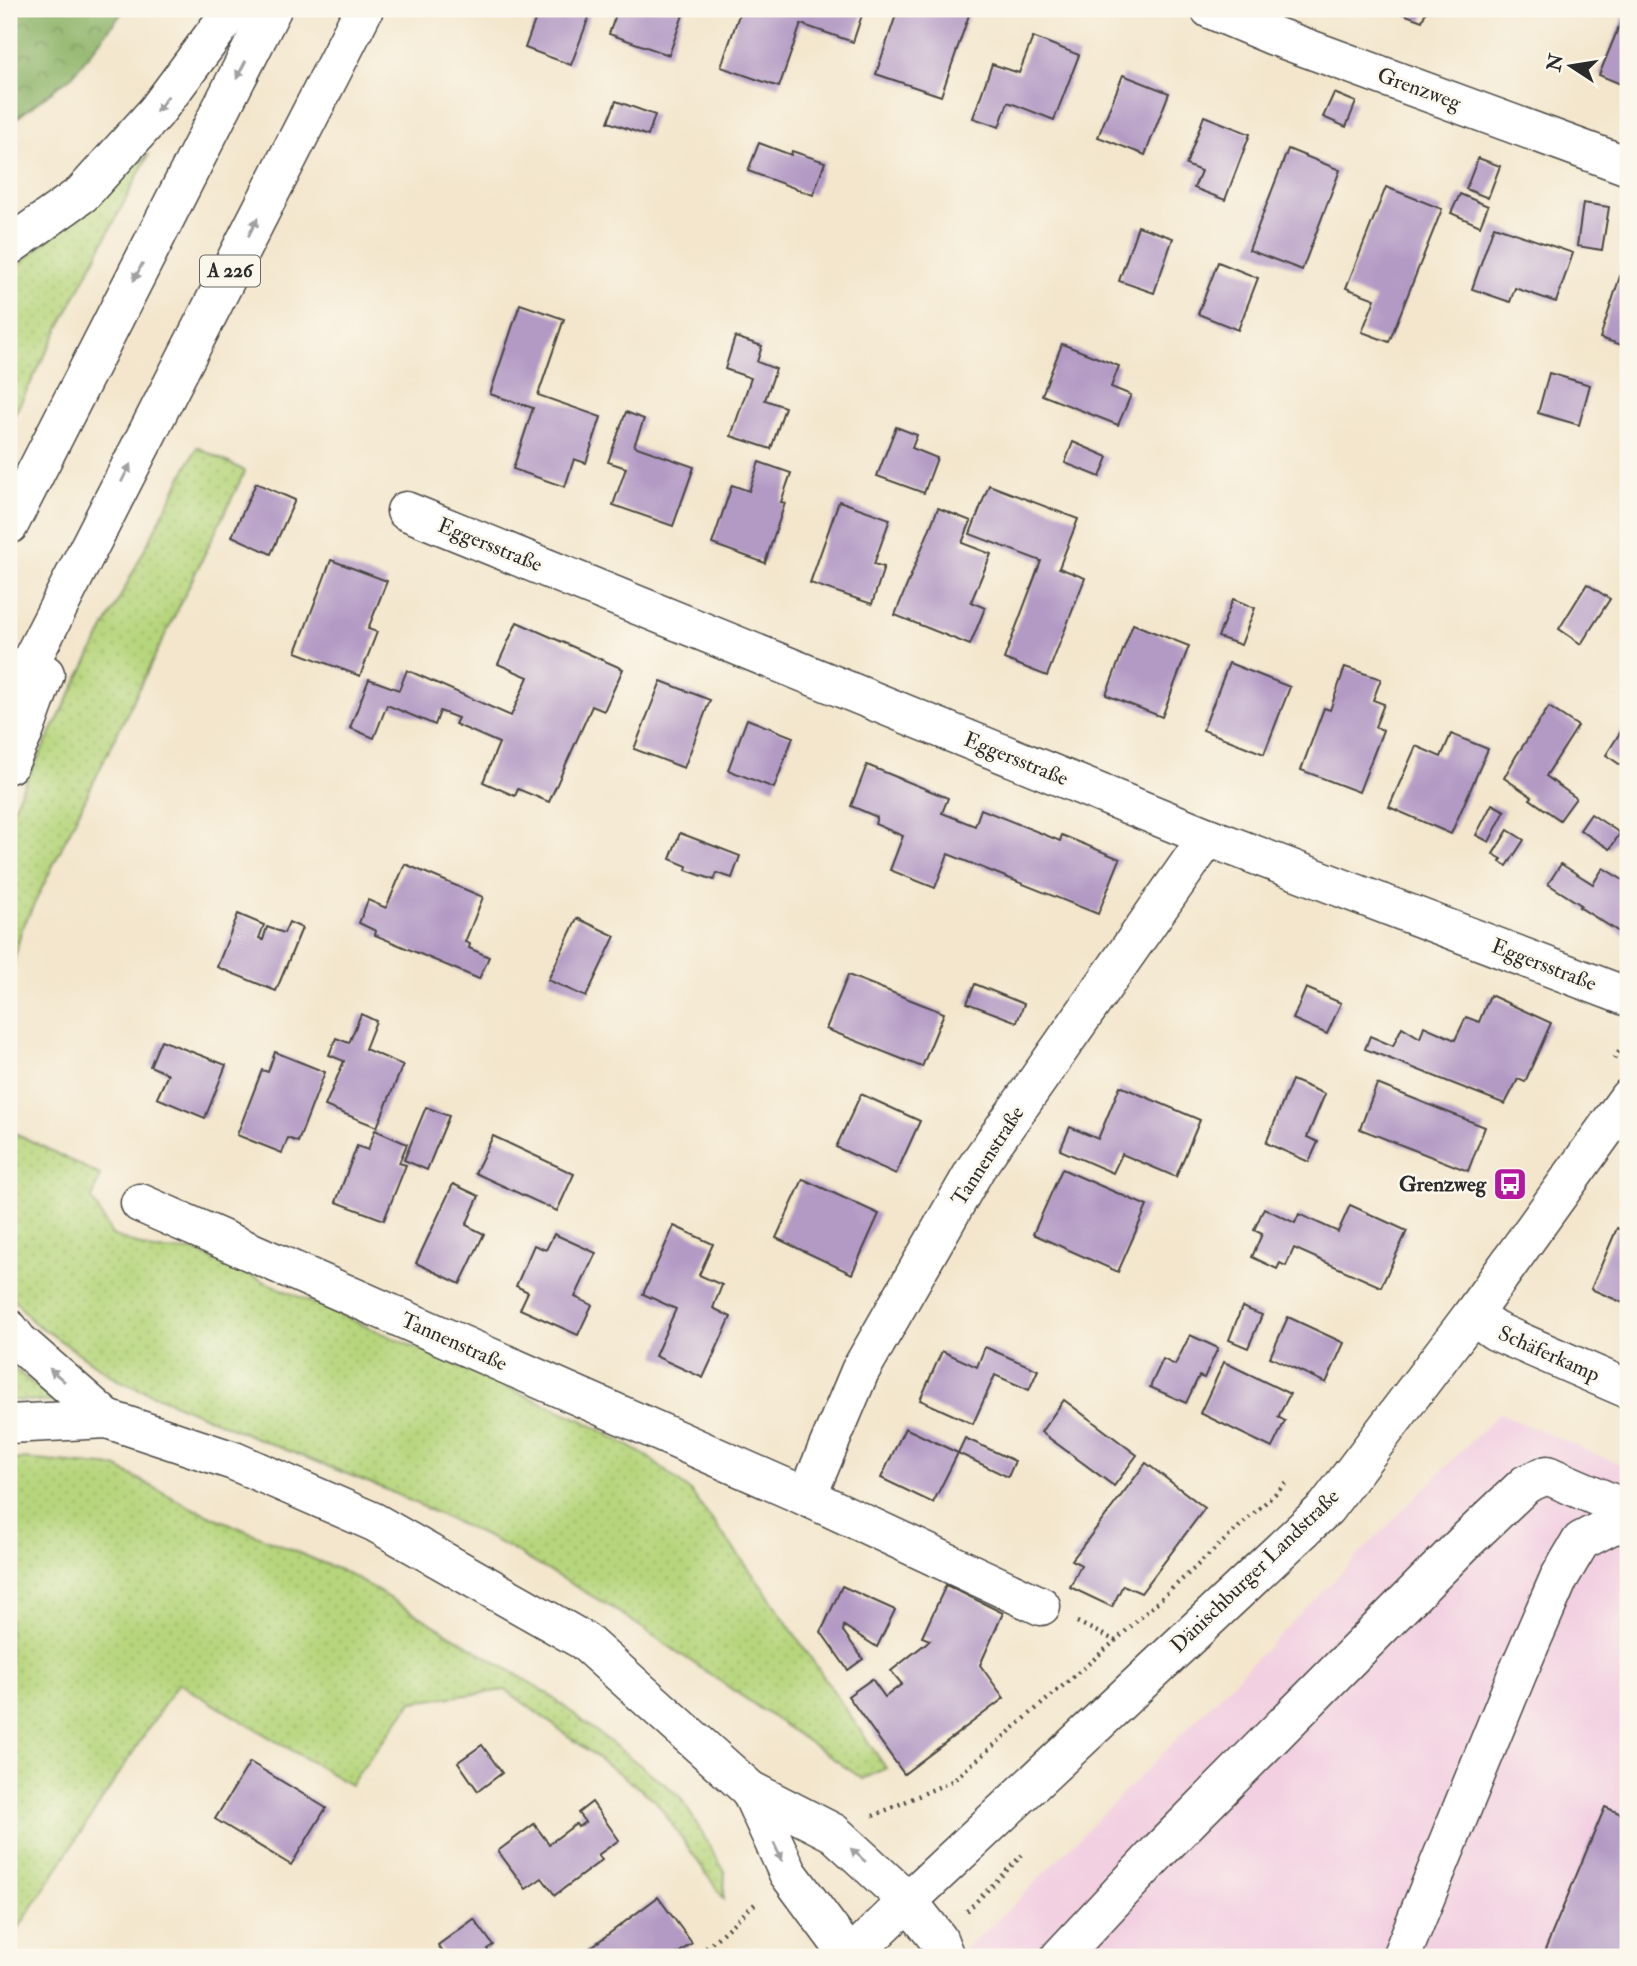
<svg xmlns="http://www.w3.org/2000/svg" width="1637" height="1966" viewBox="0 0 1637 1966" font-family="'IM FELL Double Pica',serif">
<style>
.built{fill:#f2cfe1}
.green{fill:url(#green-dots);stroke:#708054;stroke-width:2}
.forest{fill:url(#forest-crowns);stroke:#5e704c;stroke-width:2}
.building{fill:#b39ac4}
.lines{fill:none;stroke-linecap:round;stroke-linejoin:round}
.minor-casing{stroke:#494743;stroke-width:41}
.major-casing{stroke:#494743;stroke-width:41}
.highway-casing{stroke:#494743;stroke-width:41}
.path{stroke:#494743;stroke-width:4.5;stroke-dasharray:2 5;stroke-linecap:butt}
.minor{stroke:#fff;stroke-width:38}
.major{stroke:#fff;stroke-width:38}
.highway{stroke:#fff;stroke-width:38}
.oneway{fill:#a0a0a0}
.labels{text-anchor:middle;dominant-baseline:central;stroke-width:5;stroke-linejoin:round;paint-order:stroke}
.shield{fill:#fbf7ec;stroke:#696865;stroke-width:2}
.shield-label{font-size:19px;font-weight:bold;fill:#2b2b2b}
.street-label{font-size:21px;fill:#2b2b2b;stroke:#fbf7ec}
.poi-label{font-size:21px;font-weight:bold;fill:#2b2b2b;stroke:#fbf7ec;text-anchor:end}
</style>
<defs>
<pattern id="green-dots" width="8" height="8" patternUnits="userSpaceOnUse" patternTransform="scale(1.75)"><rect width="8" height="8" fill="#b6d57c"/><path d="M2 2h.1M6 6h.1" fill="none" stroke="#9db76b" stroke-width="1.8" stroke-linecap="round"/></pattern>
<pattern id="forest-crowns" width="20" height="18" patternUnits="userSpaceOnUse" patternTransform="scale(1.75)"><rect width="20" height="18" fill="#90b66c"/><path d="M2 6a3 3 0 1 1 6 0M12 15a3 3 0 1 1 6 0" fill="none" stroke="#769459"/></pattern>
</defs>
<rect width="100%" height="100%" fill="#fbf7ec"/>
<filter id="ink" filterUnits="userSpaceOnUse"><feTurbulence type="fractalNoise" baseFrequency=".0143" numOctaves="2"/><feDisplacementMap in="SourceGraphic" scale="14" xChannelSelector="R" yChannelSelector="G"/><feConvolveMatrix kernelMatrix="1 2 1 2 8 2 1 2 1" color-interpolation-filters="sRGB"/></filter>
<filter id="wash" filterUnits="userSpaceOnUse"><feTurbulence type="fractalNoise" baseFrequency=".00686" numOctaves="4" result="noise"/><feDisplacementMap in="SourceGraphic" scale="28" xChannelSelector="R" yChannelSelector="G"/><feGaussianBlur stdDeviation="1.57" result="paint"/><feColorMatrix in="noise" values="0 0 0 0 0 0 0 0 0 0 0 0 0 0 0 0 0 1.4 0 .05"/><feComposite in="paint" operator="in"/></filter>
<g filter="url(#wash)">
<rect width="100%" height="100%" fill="#f3e6cc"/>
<path class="built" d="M1499,1413L1628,1468V1957H955L1006,1912Z"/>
<g class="green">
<path d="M149,154L9,425V273Z"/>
<path d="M197,447L245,471L21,931L9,982V819L18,797Z"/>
<path d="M9,1130L100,1175L92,1199L112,1235L153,1250L194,1251L584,1421L648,1457L690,1491L761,1585L886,1768L863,1779L616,1610L500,1543L385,1489L256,1438L116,1379L32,1321L9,1293Z"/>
<path d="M9,1364L55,1402L9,1400Z"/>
<path d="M24,1459L116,1467L190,1507L349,1574L544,1691L680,1796L725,1872L724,1899L655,1800L506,1690L412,1702L350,1785L178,1683L9,1943V1460Z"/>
</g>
<path class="forest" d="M9,9H125L73,75L9,124Z"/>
<g id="blocks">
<g class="building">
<path d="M539,9H592L571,65L525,48Z"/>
<path d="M618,9H685L669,55L609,34Z"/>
<path d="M741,9H864L853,42L801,24L779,87L721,67Z"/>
<path d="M898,9H971L941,96L876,74Z"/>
<path d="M1390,9H1427L1422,21Z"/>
<path d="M1626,9H1628V87L1599,75Z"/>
<path d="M1033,37L1079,55L1054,120L1008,102L999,127L973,118L992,64L1019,73Z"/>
<path d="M1123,75L1169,93L1145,155L1098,137Z"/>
<path d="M1334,93L1356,102L1346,127L1323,117Z"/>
<path d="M616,101L655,115L648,136L608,122Z"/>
<path d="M1204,116L1250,134L1225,200L1194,188L1201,171L1186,165Z"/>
<path d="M759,143L791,155L792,151L825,162L813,195L748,171Z"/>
<path d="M1288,149L1340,170L1302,270L1249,250Z"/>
<path d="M1478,158L1500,166L1488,198L1466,189Z"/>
<path d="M1386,187L1442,209L1389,342L1362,332L1375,299L1346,288Z"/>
<path d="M1460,194L1488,206L1480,226L1451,213Z"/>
<path d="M1583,203L1609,207L1602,250L1577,246Z"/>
<path d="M1138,226L1173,238L1154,293L1119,281Z"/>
<path d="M1494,226L1573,253L1556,302L1515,288L1510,302L1472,289Z"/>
<path d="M1218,262L1258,278L1238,330L1198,314Z"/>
<path d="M1622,270L1628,272V347L1600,338Z"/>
<path d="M520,304L564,319L538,395L601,417L586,463L574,459L565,487L513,469L533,408L490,394Z"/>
<path d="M735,337L762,346L757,362L776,369L765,400L785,407L771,449L731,436L751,378L725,369Z"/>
<path d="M1062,344L1119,366L1111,387L1131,395L1118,425L1042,395Z"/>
<path d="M1549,373L1590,385L1579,425L1538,413Z"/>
<path d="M626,412L644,419L634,446L694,467L673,526L613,505L626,468L608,462Z"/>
<path d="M896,427L917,435L912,448L937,458L924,493L877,476Z"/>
<path d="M1073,442L1108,457L1100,477L1065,463Z"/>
<path d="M759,462L791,473L781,502L785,503L765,563L712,544L732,485L749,491Z"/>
<path d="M256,483L295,500L271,554L232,536Z"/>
<path d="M989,485L1078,519L1059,568L1085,578L1047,676L1004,659L1041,561L970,534Z"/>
<path d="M839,501L890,519L874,564L884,567L872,604L810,583Z"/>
<path d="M938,508L971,521L962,543L991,554L971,602L985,608L970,645L895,615Z"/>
<path d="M331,560L387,581L368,629L377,632L360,676L296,652Z"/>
<path d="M1587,584L1610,599L1581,644L1559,629Z"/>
<path d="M1233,599L1255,608L1241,645L1218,637Z"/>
<path d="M517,622L623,669L604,711L592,706L549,802L518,789L515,796L483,782L499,743L455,724L458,718L440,711L435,725L387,705L374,738L350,728L369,679L399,690L407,670L511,716L528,677L498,664Z"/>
<path d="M1133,624L1189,646L1162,717L1106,695Z"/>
<path d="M1229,663L1290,687L1264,754L1203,730Z"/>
<path d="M1345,667L1381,679L1373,700L1384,704L1375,727L1383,730L1359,792L1301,770L1324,708L1330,710Z"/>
<path d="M661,681L710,700L684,768L634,749Z"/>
<path d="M1549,707L1578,726L1546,776L1576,798L1560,820L1530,799L1532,797L1504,778L1516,756Z"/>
<path d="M747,719L793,737L774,788L728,770Z"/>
<path d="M1628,720V770L1606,755Z"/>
<path d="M1451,734L1488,749L1451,834L1389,807L1416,746L1441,757Z"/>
<path d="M867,765L948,798L942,813L975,826L981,809L1060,841L1062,835L1120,859L1098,914L948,854L935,888L890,870L903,836L875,824L877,817L851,806Z"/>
<path d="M1628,789V807L1620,801Z"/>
<path d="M1492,804L1505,811L1489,842L1476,835Z"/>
<path d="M1591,814L1620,833L1610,849L1580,830Z"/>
<path d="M1508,830L1524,840L1507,866L1500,862L1502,859L1493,854Z"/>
<path d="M680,833L740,856L732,878L717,873L714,880L686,870L687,866L670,859Z"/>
<path d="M405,864L483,897L465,942L470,944L469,948L489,957L479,979L375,935L376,931L359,923L368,900L386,908Z"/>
<path d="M1561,864L1593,884L1603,868L1628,883V927L1624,935L1579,907L1581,905L1548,884Z"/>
<path d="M238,914L264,925L259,938L263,940L267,927L284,933L289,922L302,928L276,991L217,967Z"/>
<path d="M577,918L615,936L586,997L548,980Z"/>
<path d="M848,975L944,1013L922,1067L826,1029Z"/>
<path d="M975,984L1024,1004L1017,1022L967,1003Z"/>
<path d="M1306,988L1341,1003L1327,1034L1293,1019Z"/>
<path d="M1490,995L1551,1023L1525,1082L1518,1079L1505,1104L1365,1049L1370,1036L1393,1046L1402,1027L1420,1038L1424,1026L1455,1040L1466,1017L1479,1022Z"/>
<path d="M361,1014L376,1021L365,1049L403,1065L377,1127L325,1106L344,1061L329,1055L336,1038L349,1043Z"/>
<path d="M161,1040L226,1065L205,1118L157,1098L168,1074L150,1066Z"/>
<path d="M275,1052L325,1072L298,1142L288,1138L282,1153L237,1135L262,1070L268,1072Z"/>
<path d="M1292,1080L1325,1094L1307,1137L1318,1142L1309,1162L1266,1143Z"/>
<path d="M1377,1084L1485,1127L1468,1171L1360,1129Z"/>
<path d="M1120,1086L1200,1120L1176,1177L1122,1154L1113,1173L1060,1150L1070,1127L1098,1139Z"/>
<path d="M861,1094L920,1121L896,1174L836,1147Z"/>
<path d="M426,1107L449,1116L427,1170L404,1160Z"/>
<path d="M375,1130L407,1144L399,1163L406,1165L384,1220L336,1202L357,1146L368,1150Z"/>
<path d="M493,1136L574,1174L557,1211L475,1173Z"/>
<path d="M1062,1169L1147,1206L1118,1272L1033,1234Z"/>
<path d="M803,1179L879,1214L852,1274L776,1238Z"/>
<path d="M453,1184L479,1196L466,1225L484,1234L460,1284L416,1263Z"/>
<path d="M1350,1205L1407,1231L1381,1287L1294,1248L1286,1266L1280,1263L1277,1269L1252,1257L1262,1234L1254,1230L1264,1208L1295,1223L1299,1214L1338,1232Z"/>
<path d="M674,1226L713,1244L699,1275L722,1285L713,1308L731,1317L703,1378L655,1356L676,1309L643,1294Z"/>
<path d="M1617,1228L1628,1233V1305L1591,1289Z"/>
<path d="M554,1234L596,1253L575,1297L592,1305L578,1335L520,1309L528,1292L516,1286L534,1245L546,1250Z"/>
<path d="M1242,1307L1262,1315L1248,1348L1229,1340Z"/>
<path d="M1288,1317L1344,1343L1326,1383L1270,1357Z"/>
<path d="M1190,1335L1218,1348L1204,1378L1199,1376L1186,1403L1150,1387L1163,1359L1175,1365Z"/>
<path d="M985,1347L1038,1370L1029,1390L995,1375L973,1424L920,1400L942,1351L977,1367Z"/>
<path d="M1224,1362L1290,1394L1278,1417L1285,1421L1272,1448L1200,1413Z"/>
<path d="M1064,1400L1137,1455L1114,1486L1041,1432Z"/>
<path d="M905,1428L958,1453L933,1503L881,1478Z"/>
<path d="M965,1438L1015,1461L1008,1477L958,1453Z"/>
<path d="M1146,1463L1205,1508L1141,1593L1123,1585L1112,1607L1070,1587L1081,1565L1072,1560Z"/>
<path d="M946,1585L1003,1613L980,1665L1004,1698L904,1774L848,1696L872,1679L885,1697L902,1684L891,1671L930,1640L922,1637Z"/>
<path d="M842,1586L895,1610L877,1647L844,1626L843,1631L863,1659L848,1670L821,1632Z"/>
<path d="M482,1745L502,1773L478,1791L458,1762Z"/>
<path d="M250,1762L326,1808L291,1865L215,1819Z"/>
<path d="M592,1802L619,1840L598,1855L602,1860L555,1895L542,1878L526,1889L498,1851L534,1824L549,1844L576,1824L578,1827L585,1822L578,1813Z"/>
<path d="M1605,1807L1628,1817V1957H1542Z"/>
<path d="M658,1897L692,1943L673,1957H591L586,1951Z"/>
<path d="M474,1919L493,1945L487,1949L492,1957H446L438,1945Z"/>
</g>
</g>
</g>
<g filter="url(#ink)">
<use href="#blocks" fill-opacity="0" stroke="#494743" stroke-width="2"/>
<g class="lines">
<g class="minor-casing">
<g id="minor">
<path d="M1210,9L1274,36L1628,166"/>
<path d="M406,511L1208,837L1628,997"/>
<path d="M140,1203L807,1497L1041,1606"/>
<path d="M1472,1315L1495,1331L1628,1389"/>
<path d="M807,1497L860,1371L976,1168L1208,837"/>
<path d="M945,1957L938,1939L908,1901L1326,1508L1472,1315L1628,1098"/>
<path d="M1060,1957L1160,1850L1468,1539L1526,1484L1547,1475L1628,1510"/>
<path d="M1401,1957L1518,1672L1559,1578L1581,1541L1612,1525L1628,1524"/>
</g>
</g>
<g class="major-casing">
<path id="major" d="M850,1957L908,1901"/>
</g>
<g class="highway-casing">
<g id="highway">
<path d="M9,246L82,194L156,112L224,21L231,9"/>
<path d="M9,525L272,9"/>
<path d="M9,704L364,9"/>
<path d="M9,764L24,732L45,674"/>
<path d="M9,1329L18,1341L107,1419"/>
<path d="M9,1424L107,1419L234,1461L374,1522L584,1641L750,1790L834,1833L908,1901"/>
<path d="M750,1790L788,1873L850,1957"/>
</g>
</g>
<g class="path">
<path d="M1614,1059L1628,1039"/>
<path d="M1077,1622L1116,1641"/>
<path d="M873,1816L952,1781L1115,1641L1289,1481"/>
<path d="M967,1911L1022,1855"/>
<path d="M696,1957L758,1901"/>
</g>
<use href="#minor" class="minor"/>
<use href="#major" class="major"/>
<use href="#highway" class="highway"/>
</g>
<defs><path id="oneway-solid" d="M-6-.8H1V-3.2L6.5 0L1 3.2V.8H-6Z" transform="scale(1.75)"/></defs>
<g class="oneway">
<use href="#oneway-solid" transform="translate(241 70) rotate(117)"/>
<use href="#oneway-solid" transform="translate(162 104) rotate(127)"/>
<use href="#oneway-solid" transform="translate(253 227) rotate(-63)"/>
<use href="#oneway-solid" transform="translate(138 272) rotate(117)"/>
<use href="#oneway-solid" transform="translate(126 473) rotate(-63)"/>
<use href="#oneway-solid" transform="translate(57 1375) rotate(-139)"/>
<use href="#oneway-solid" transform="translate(778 1852) rotate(65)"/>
<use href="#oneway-solid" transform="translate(858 1855) rotate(-138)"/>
</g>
</g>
<defs>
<g id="bus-square" transform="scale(1.75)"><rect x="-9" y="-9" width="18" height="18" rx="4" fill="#b5179e" stroke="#fbf7ec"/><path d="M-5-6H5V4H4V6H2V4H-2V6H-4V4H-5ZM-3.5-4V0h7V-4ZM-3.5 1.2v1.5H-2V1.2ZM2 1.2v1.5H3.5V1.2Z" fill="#fff"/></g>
</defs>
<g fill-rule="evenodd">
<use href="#bus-square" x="1510" y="1184"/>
</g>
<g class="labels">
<rect class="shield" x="200" y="255.5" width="60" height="31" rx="5"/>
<g class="shield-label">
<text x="230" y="271">A 226</text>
</g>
<g class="street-label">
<text transform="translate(1419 89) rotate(20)">Grenzweg</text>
<text transform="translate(490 545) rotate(22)">Eggersstraße</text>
<text transform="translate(1016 759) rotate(22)">Eggersstraße</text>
<text transform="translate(1544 965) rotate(21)">Eggersstraße</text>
<text transform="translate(988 1156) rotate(-57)">Tannenstraße</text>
<text transform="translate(454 1342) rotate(24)">Tannenstraße</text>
<text transform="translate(1549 1354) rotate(24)">Schäferkamp</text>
<text transform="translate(1255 1571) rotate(-44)">Dänischburger Landstraße</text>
</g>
<g class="poi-label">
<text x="1486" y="1184">Grenzweg</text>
</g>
</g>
<rect width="1637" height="1966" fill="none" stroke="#fbf7ec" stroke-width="35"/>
<g transform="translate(1571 66) rotate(282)" stroke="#fbf7ec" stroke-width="5" paint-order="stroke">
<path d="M0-5L12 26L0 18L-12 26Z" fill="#2b2b2b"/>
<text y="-10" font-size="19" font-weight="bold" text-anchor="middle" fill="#2b2b2b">N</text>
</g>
</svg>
